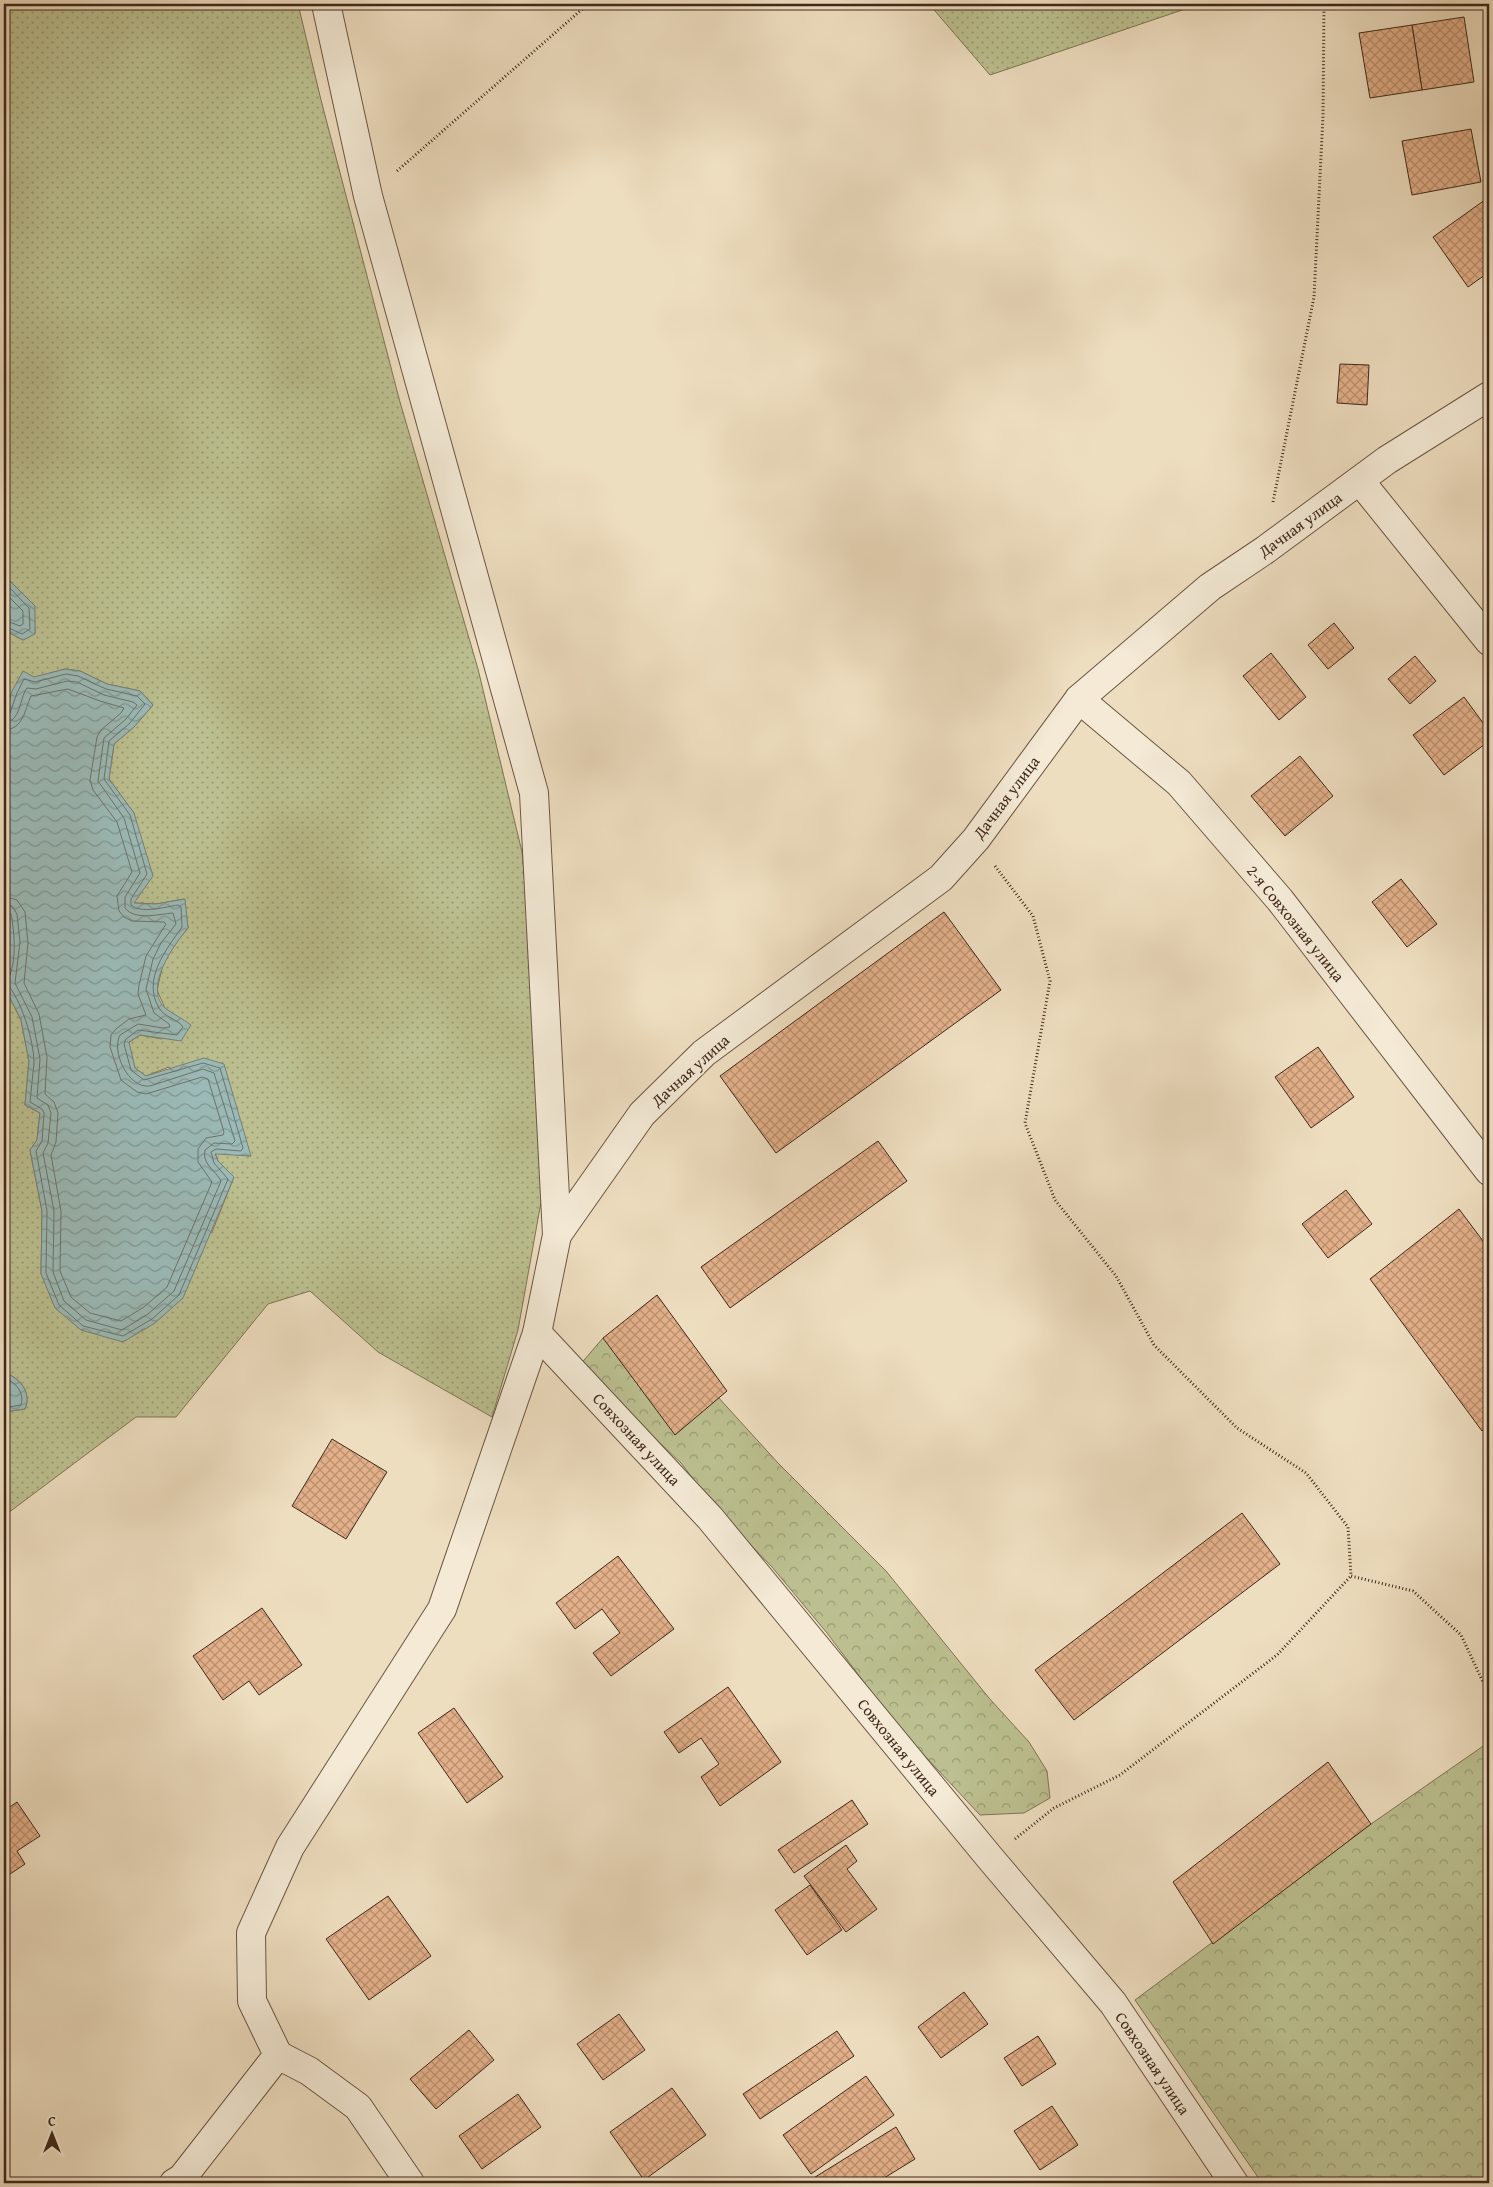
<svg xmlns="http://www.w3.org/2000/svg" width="1493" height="2187" viewBox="0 0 1493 2187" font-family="'Gentium Book Plus',serif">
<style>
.grass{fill:url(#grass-dots);stroke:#7e7456}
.forest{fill:url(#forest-crowns);stroke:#7e7456}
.water{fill:url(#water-waves);stroke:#778079}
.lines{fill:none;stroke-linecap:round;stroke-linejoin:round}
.shore{stroke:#6e726a;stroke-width:1}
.building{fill:url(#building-cross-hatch);stroke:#40281b}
.minor-casing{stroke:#6c5644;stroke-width:30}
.path{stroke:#40281b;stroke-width:3;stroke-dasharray:1 2.5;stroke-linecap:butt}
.minor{stroke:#f4ead6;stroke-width:28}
.labels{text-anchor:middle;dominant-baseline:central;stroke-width:4;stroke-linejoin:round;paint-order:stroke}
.street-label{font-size:16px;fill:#40281b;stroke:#f4ead6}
</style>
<defs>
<pattern id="grass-dots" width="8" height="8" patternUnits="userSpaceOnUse" patternTransform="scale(1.25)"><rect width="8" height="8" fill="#bcc090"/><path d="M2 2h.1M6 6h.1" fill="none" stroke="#9a9c75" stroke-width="1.8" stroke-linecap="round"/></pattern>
<pattern id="forest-crowns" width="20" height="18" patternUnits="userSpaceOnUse" patternTransform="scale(1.25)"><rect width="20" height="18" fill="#bcc090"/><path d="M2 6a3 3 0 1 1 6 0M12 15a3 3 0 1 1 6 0" fill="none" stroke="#9a9c75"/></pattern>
<pattern id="water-waves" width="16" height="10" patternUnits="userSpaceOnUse" patternTransform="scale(1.25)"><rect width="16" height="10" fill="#9bbbb8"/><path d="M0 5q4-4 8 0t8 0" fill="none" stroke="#809895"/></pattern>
<pattern id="building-cross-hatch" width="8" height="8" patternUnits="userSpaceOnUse" patternTransform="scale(1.25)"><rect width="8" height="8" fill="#e3b089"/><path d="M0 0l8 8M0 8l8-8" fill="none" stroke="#b98f6f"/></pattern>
</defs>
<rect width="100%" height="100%" fill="#eedec0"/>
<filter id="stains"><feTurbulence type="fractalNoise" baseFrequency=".004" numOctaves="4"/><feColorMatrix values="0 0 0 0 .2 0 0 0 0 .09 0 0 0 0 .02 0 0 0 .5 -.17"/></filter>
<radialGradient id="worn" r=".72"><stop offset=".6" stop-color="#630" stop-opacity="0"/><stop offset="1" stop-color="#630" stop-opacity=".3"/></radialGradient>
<g class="grass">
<path d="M4,4H298L321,100L400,402L478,669L522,852L540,1042L543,1191L518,1330L492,1417L378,1352L310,1291L268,1304L176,1417H136L4,1516V1418L11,1411L25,1409C32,1393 20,1377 4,1373V904L9,943L5,988L21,1020L29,1061L25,1105L40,1113L37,1140L30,1150L42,1211L41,1274L212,1232L234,1177L218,1161L215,1153L251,1156L169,1067L146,1076L135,1068L128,1043L140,1035L162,1039L164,1006L157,990L163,964L170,950L188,928L184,899L156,904L134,903V813L109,779L114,744L134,727L153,705L140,691L107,684L80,671L65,669L34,678L4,740V630L23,640L35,633L34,606L5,576L4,566Z"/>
<path d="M929,4H1200L990,75Z"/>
</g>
<g class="forest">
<path d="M603,1338L718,1397L778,1463L886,1571L989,1698L1029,1742L1047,1771L1050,1798L1024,1813L980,1815L897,1726L827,1633L772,1567L717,1510L681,1463L579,1366Z"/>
<path d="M1489,1742V2183H1262L1135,2000L1371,1824Z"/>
</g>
<g class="water">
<path d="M4,566L5,576L35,606V634L23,640L4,630Z"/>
<path d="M65,669L80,671L107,684L140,691L153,705L134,727L114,744L109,779L134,813L153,876L134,903L156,904L185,899L188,928C174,945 143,987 165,1008C173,1014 183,1019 191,1025L181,1041L140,1035L129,1042L135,1068L146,1076L204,1058L224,1064L251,1156L215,1154L218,1161L234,1177L183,1298L155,1323L123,1342L81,1330L55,1308L41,1274L42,1211L30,1150L37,1140L40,1113L25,1105L29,1061L21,1020L5,988L9,943L4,904V740L6,711L12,691L23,671L34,677Z"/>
<path d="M4,1373C20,1377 32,1393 25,1409L11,1411L4,1418Z"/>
</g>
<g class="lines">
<g class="shore">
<path d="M4,582L29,608L30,629L22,634L4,626"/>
<path d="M4,592L23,611V624L20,626L4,620"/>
<path d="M4,716L10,713L17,693L24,679L35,682L66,674L78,676L106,689L137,696L145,704L130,723L109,741L104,779L130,815L147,874L131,899V905C141,914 165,907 178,905L181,907L182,927C166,950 142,979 159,1008C164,1017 178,1019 183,1027L177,1035L138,1030L126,1039L124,1044L131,1070L144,1080L203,1063L220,1068L243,1148L241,1151L216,1149L211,1152L214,1163L228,1179L179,1295L152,1319L123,1336L83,1326L59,1305L46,1273L47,1211L36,1151L42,1141L44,1113L42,1109L30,1102C31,1089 33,1076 34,1063C34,1041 21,998 6,983C17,967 15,934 11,914L4,910"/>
<path d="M4,723C21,722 19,699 27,688L36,689L67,681L77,682L104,695L133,702L137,705L126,719L104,738L98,781L124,818L140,873L125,897V908C135,921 159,914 173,913L176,924L161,943L153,959L146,989L154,1013L169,1024L170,1027L163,1028L138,1024L120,1035C111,1051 128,1089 150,1086L203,1069L214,1073L235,1141L232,1144L214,1143L205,1150C202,1164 215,1170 221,1181L174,1291L148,1314L122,1330L86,1320L64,1301L53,1272L54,1211L43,1153L48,1143L51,1113L48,1105L37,1098L40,1059L32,1017L15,983L20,942L17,914L12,906L4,904"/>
<path d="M4,730C24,729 24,711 31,696L68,689L100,701L124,708L121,713L101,730L97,737L90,780L93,790L117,822L132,872L117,896L119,911L124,917L132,921L164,922L166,924L146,956L139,985L138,994L146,1015L129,1019L116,1029L111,1035L110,1047L121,1080L137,1092L146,1094L202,1077L208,1079L224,1132L223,1135L206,1138L198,1149V1162L212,1182L167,1287L144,1307L121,1321L90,1313L71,1297L60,1271L61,1211L51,1155L56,1142L58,1113L54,1102L45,1094L47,1057L39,1014L24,983L28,943L25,912L17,900L4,896"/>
<path d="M4,1378C15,1381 25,1393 21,1405L9,1407L4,1411"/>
</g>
</g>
<g class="building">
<path d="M1464,17L1474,82L1422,90L1412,25Z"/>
<path d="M1412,25L1422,90L1370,98L1359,33Z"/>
<path d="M1471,129L1481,182L1412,195L1402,141Z"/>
<path d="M1489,197V272L1468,287L1433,237Z"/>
<path d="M1340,364L1369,365L1367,405L1337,403Z"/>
<path d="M1334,623L1354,648L1328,669L1308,645Z"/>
<path d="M1271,653L1306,697L1279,720L1243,676Z"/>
<path d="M1415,656L1436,681L1410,704L1388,679Z"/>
<path d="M1464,697L1489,731V741L1444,775L1413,735Z"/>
<path d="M1300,756L1333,796L1285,836L1251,796Z"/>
<path d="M1401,879L1437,924L1407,947L1372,902Z"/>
<path d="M944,912L1001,990L776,1153L720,1076Z"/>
<path d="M1318,1047L1354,1097L1311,1128L1275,1077Z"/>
<path d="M878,1141L907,1181L730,1308L701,1267Z"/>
<path d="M1346,1190L1372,1224L1328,1258L1302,1224Z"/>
<path d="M1459,1209L1489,1249V1425L1482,1431L1370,1279Z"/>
<path d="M657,1295L727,1391L675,1435L603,1338Z"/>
<path d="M332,1439L387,1472L346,1539L292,1506Z"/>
<path d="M1242,1513L1280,1564L1074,1720L1035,1670Z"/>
<path d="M618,1556L674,1629L611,1676L593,1653L620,1633L602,1609L575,1629L556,1603Z"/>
<path d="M262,1608L302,1665L259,1695L249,1681L223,1700L193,1656Z"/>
<path d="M728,1687L781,1762L720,1806L701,1777L719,1764L701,1738L679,1753L664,1732Z"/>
<path d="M454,1708L503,1777L467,1803L418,1733Z"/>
<path d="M1328,1762L1371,1824L1213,1944L1173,1882Z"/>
<path d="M852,1800L868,1824L794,1873L778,1850Z"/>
<path d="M17,1802L40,1836L17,1851L25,1864L4,1878V1811Z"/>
<path d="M846,1845L857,1861L847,1869L877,1909L846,1932L804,1876Z"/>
<path d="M810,1885L842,1930L807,1955L775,1910Z"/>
<path d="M388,1896L431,1956L369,2000L326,1939Z"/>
<path d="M964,1992L988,2024L941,2058L918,2027Z"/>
<path d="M619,2014L645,2050L603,2080L577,2044Z"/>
<path d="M469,2030L494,2060L436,2109L410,2079Z"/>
<path d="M837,2031L854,2056L760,2119L743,2094Z"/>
<path d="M1038,2036L1056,2064L1022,2086L1004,2058Z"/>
<path d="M866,2076L894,2115L811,2174L783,2135Z"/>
<path d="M672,2088L706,2135L644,2180L610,2132Z"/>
<path d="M518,2094L541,2127L482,2169L459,2136Z"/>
<path d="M1052,2106L1078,2145L1040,2170L1014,2131Z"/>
<path d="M896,2127L915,2159L876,2183H814L812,2179Z"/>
</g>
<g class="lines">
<g class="minor-casing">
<g id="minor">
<path d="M1360,481L1489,641"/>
<path d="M1079,699L1179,783L1280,900L1489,1171"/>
<path d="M557,1235L642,1114L704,1053L941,878L976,839L1079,699L1210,587L1265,550L1387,460L1489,396"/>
<path d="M537,1333L710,1518L990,1858L1113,2003L1234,2183"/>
<path d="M278,2055L309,2071L358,2107L410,2183"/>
<path d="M174,2183L182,2178L278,2055L252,2001L251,1933L290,1847L442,1609L537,1333L557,1235L534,793L368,196L326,4"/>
</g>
</g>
<g class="path">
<path d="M397,171L588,4"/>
<path d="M1273,502L1314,297L1323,116L1324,4"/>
<path d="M995,866L1033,916L1050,981L1025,1123L1055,1200L1116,1276L1154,1345L1237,1428L1306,1473L1348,1527L1351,1576L1413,1591L1461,1635L1483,1682L1489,1686"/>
<path d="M1015,1839L1054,1808L1120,1775L1277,1655L1351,1576"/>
</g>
<use href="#minor" class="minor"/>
</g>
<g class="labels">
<g class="street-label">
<text transform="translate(1300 524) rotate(-36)">Дачная улица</text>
<text transform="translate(1006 797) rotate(-53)">Дачная улица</text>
<text transform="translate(1296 923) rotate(51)">2-я Совхозная улица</text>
<text transform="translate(690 1070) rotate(-42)">Дачная улица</text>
<text transform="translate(637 1439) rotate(47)">Совхозная улица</text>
<text transform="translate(899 1747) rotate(51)">Совхозная улица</text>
<text transform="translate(1153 2063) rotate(56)">Совхозная улица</text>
</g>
</g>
<rect width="1493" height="2187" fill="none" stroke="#eedec0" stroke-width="20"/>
<rect x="5" y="5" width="1483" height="2177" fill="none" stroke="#40281b" stroke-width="2.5"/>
<rect x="10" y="10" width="1473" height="2167" fill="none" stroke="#40281b"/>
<g transform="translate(52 2134)" stroke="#f4ead6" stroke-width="4" paint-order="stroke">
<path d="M0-4L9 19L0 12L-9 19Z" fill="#40281b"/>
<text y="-8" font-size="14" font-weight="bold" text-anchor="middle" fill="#40281b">С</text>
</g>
<rect width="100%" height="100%" filter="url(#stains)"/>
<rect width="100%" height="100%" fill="url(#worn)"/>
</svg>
